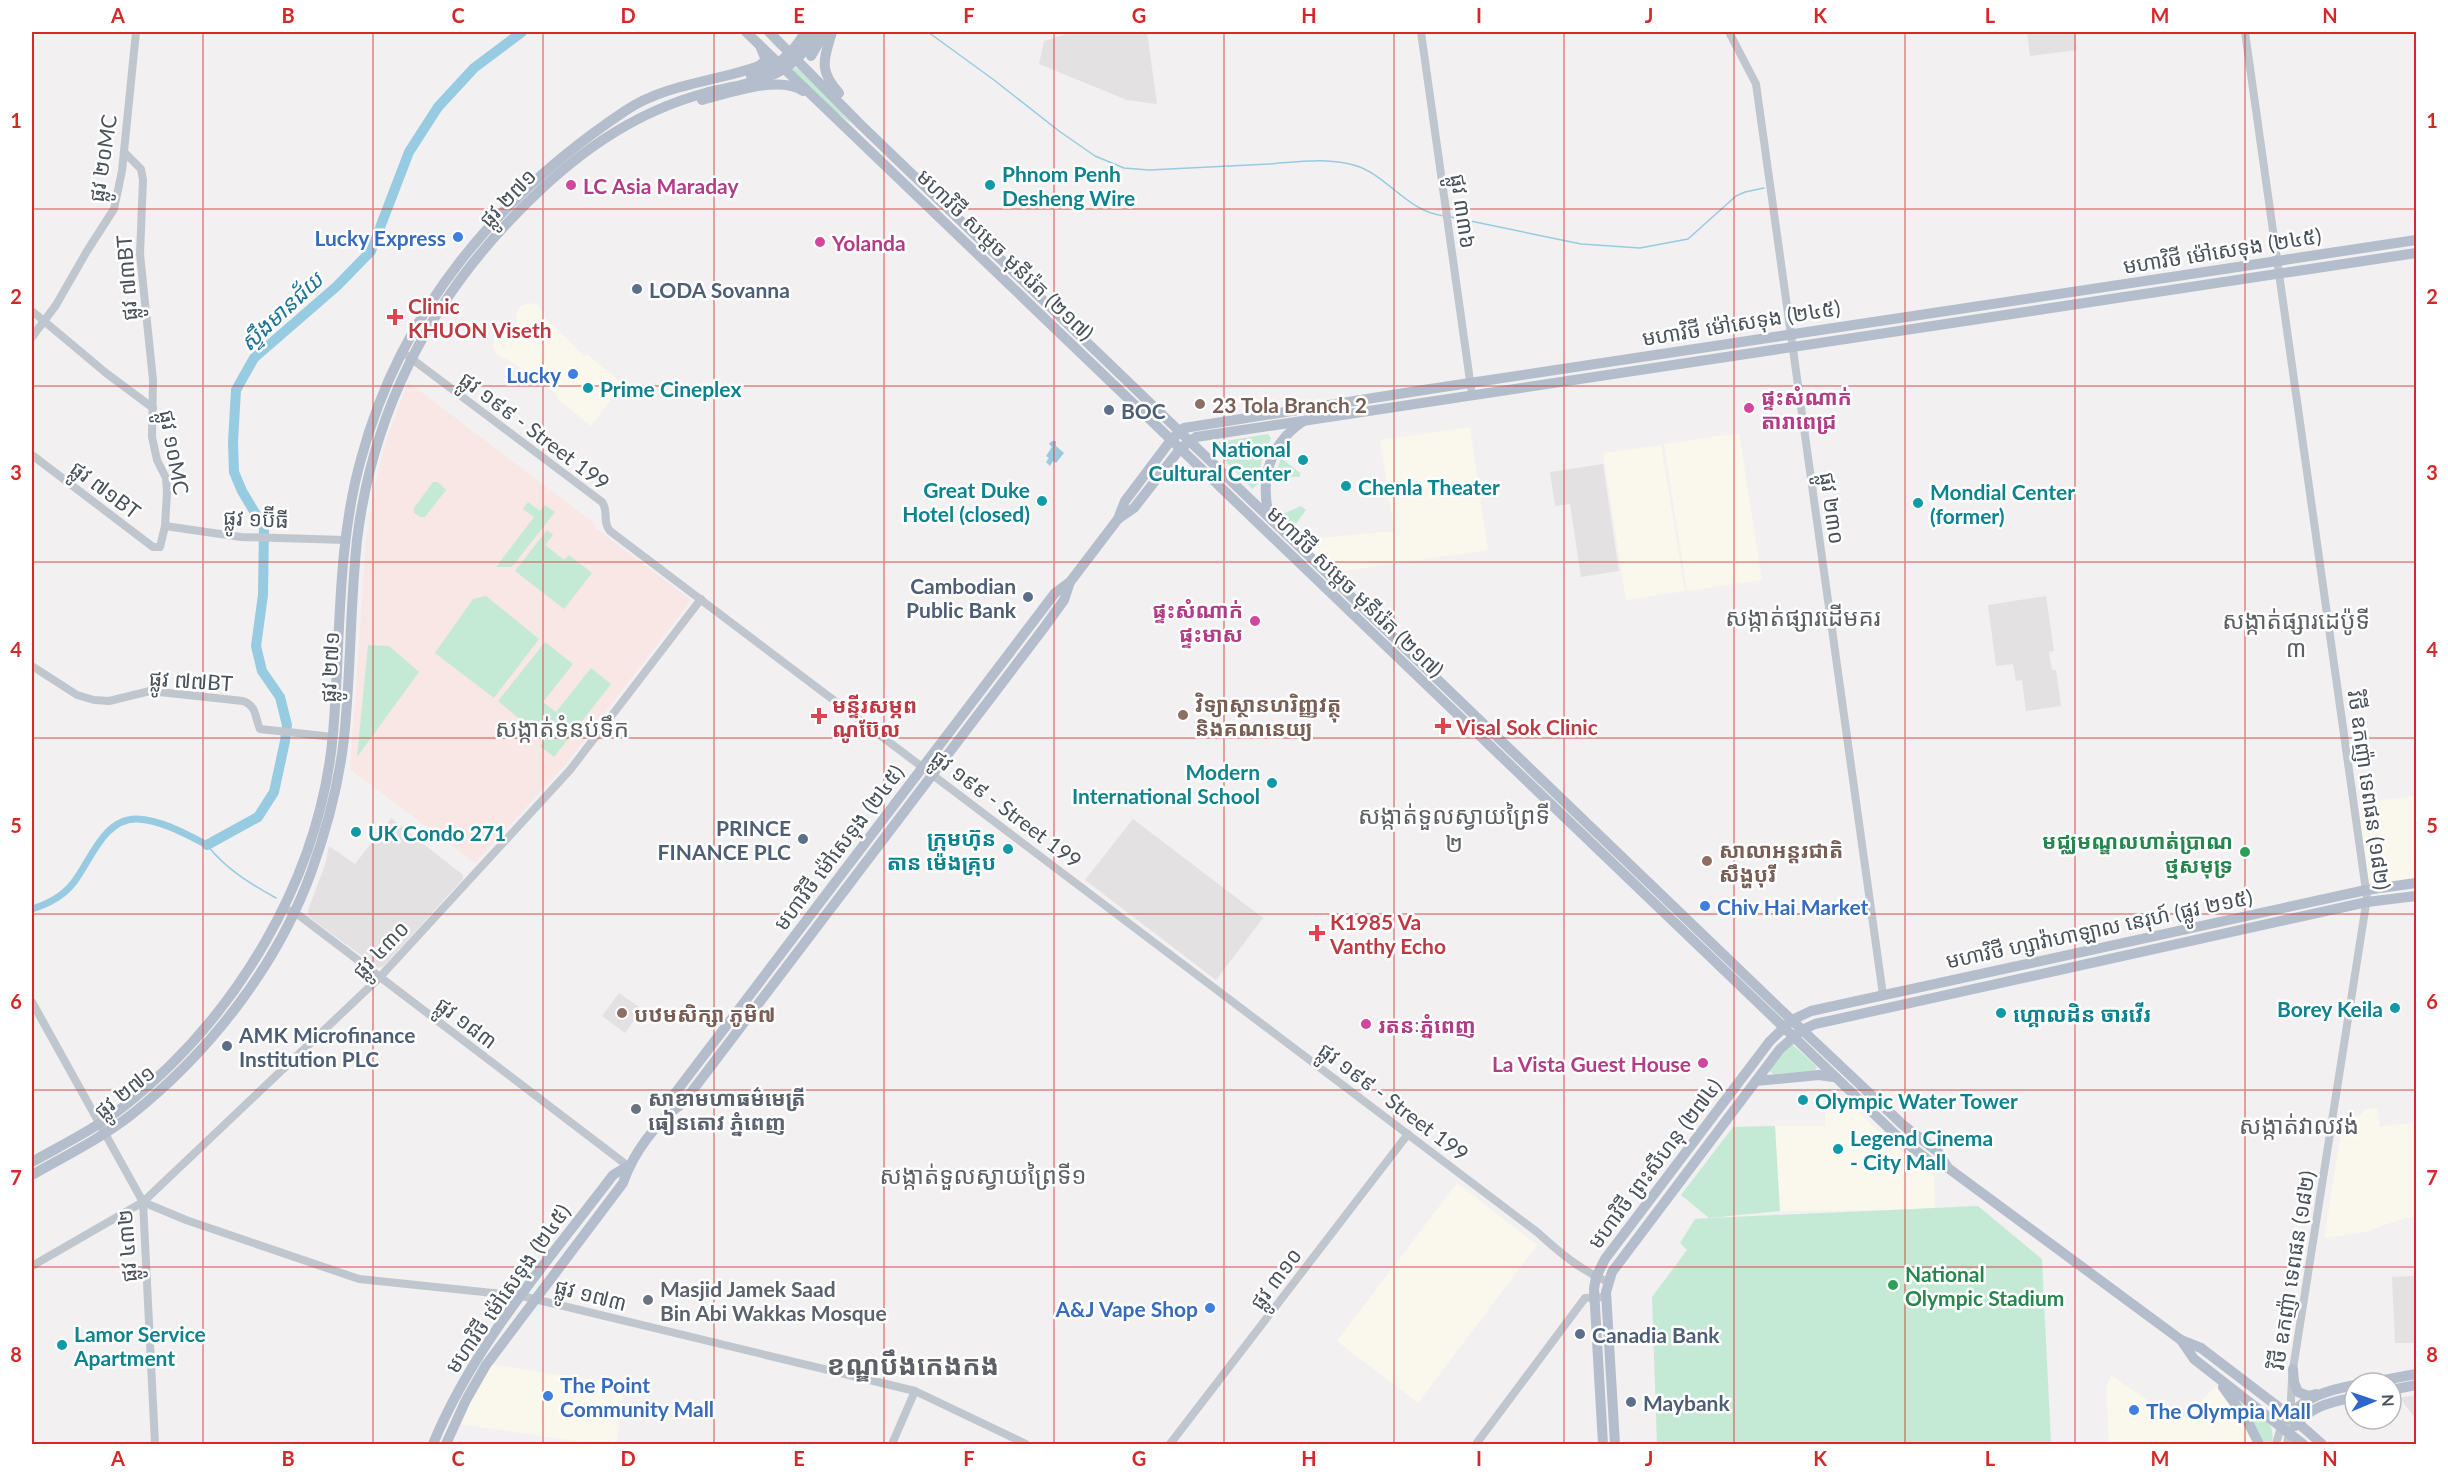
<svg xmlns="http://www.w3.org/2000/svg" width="2448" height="1476" viewBox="0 0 2448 1476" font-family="Lato,'Noto Sans Khmer',sans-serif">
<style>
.commercial{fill:#faf7ec}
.education{fill:#e3e1e1}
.medical{fill:#f8e7e4}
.green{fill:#c4ead6}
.water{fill:#96cbe2}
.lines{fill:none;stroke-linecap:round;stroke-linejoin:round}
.stream{stroke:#96cbe2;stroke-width:1.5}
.canal{stroke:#96cbe2;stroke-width:7}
.river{stroke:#96cbe2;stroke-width:10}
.minor{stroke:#c0c6cd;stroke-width:8}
.major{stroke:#b3bdcb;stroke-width:10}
.major-bridge{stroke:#b3bdcb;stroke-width:10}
.grid{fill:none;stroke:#d62828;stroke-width:1.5;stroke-opacity:0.55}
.hotel-dot{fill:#d1479c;stroke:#fff;stroke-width:2}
.culture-dot{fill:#0f9aa8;stroke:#fff;stroke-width:2}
.shop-dot{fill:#3f7fe0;stroke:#fff;stroke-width:2}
.service-dot{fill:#5c6f8a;stroke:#fff;stroke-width:2}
.health-dot{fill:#e0444e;stroke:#fff;stroke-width:2}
.education-dot{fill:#8d6e63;stroke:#fff;stroke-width:2}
.leisure-dot{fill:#2e9e5b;stroke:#fff;stroke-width:2}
.worship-dot{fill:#6b7280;stroke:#fff;stroke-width:2}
.labels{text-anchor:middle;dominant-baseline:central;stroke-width:5;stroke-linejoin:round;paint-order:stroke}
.street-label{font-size:21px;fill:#4a525b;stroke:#fff}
.culture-label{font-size:21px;font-weight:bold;fill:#0d838f;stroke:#fff;text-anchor:start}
.hotel-label{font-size:21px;font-weight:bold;fill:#b23c85;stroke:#fff;text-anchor:start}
.shop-label{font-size:21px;font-weight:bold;fill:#366cbe;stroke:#fff;text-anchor:end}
.service-label{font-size:21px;font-weight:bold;fill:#4e5e75;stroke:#fff;text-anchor:start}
.health-label{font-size:21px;font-weight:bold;fill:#be3a42;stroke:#fff;text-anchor:start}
.education-label{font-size:21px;font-weight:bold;fill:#785e54;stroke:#fff;text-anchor:start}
.leisure-label{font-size:21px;font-weight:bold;fill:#27864d;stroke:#fff;text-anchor:end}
.worship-label{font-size:21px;font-weight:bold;fill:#5b616d;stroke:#fff;text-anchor:start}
.water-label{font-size:22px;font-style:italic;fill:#1e759a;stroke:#fff}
.quarter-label{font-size:24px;fill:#5d6064;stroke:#fff}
.district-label{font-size:27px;font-weight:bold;fill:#5d6064;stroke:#fff}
.neatline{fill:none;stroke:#d62828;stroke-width:2}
.grid-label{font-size:20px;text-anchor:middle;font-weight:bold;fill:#d62828}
</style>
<rect width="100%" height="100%" fill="#f2f0f0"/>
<g class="commercial">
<path d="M530,303L538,305L545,312V317L584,356L588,355L623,384L591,426L558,399L556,394L509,360L498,356L493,347L494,337L503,329H513L517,324L516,314L521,306Z"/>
<path d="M1470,427L1488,550L1332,573L1298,540L1394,531L1380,440Z"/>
<path d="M1739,433L1762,580L1687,591L1664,444Z"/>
<path d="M1661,445L1685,591L1626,600L1603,453Z"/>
<path d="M2416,795V879L2362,887L2350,805Z"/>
<path d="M1852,1106L1889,1141L1934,1176L1935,1210L1780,1211L1775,1126H1825V1108Z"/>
<path d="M2377,1108L2380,1127L2416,1122V1217L2405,1218L2365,1232L2324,1238L2344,1115L2359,1116L2365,1109Z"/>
<path d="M1457,1183L1537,1245L1418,1403L1337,1341Z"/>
<path d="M492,1364L624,1385L616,1444H596L459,1424Z"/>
<path d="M2111,1375L2179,1422L2216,1386L2235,1409L2254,1444H2109L2106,1388Z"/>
</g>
<g class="education">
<path d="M1073,32H1147L1157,104L1127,100L1039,64L1044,41Z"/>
<path d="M2027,32H2075L2077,50L2030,56Z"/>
<path d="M1603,464L1619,571L1581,577L1570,504L1555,506L1550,472Z"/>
<path d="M2046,596L2054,651L2049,652L2052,670H2056L2061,706L2026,711L2022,680L2016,681L2013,664L1996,666L1988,605Z"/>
<path d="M391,818L454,868L463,875V879L383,967L378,968L309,917L308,910L325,865L329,846L355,864Z"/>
<path d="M1133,819L1263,918L1216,980L1085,880Z"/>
<path d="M619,993L642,1009L625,1033L602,1016Z"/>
<path d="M2416,1276V1349L2414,1350V1343H2395L2392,1277Z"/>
<path d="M2416,1395V1419L2400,1398Z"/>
</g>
<path class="medical" d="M408,382L595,524V528L691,600L564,766L475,863L350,769L366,544L374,489L386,441Z"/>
<g class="green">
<path d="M789,68H797L834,102L852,124L829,107Z"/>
<path d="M1268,434L1271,438L1262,458L1258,484L1252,489L1218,453L1216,448L1219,442Z"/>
<path d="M1281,458L1300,473V477L1275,476Z"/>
<path d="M433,482H438L446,490L425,517H421L414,513V508Z"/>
<path d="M528,502L540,511L545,505L555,512L512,567H496L534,517L523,509Z"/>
<path d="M1301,506L1306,510L1292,529L1285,523L1281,515Z"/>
<path d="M547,530L553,535L545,545L564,560L569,555L592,573L564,609L515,571Z"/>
<path d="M486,596L539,639L494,698L435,653L473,599Z"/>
<path d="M545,642L573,664L543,702L556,712L591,668L611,684L554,757L540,746L547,738L541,733L539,735L498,701Z"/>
<path d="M368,645L389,646L419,672L357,757Z"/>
<path d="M1791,1043L1815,1065L1817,1068L1814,1071L1774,1074L1770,1072L1771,1067Z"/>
<path d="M1775,1126L1780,1211L1709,1218L1978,1206L2042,1259L2051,1444H1657L1652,1297L1687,1250L1680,1243L1695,1219L1709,1218L1681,1195L1733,1127Z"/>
<path d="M2256,1415C2271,1421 2274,1429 2272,1444L2263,1443L2254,1423Z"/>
</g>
<path class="water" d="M1052,441H1056V446L1064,453L1056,463L1053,461L1050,466L1046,462L1049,458L1046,456L1052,447L1049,444Z"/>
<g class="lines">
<g class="stream">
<path d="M928,32L994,80L1059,131L1095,156L1124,168L1149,170C1189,168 1229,166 1269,164C1297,162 1329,157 1357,166C1389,177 1408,212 1444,216"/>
<path d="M1451,217L1581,244L1640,248L1688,239L1736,196L1745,192L1764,188"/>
<path d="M207,845C226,869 249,883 276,898"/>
</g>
<path class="canal" d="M32,909C48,904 63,897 74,882C91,860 104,818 137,819C161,820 186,834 207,845"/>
<path class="river" d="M207,845L258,817L274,792L285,741L287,725L280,697L262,671L256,646L263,595L264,528L242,491L234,472L233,442L236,390L254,358L337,286L371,251L409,152L438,107L474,68L522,32"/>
<g class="minor">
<path d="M1421,32L1471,388"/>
<path d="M1729,32L1756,84L1883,995"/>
<path d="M2245,32L2367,898L2293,1369C2290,1394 2292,1420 2287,1444"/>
<path d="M32,311L106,373L153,408"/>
<path d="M32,337L56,305L87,251L114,209L122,171L136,32"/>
<path d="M408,356L602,502C609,511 602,522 610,531L1537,1232C1559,1252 1580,1270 1608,1282"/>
<path d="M32,455L153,547H160L165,526L167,493L166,478L157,460L152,437L153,380L140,254L143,180L141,169L124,152"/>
<path d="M165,526L241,537L346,540"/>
<path d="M32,666L77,695L94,700L109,701L150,691L243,701C257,706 255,718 260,729L333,737"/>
<path d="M284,908L300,916L628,1166"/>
<path d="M32,1002L143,1202L155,1444"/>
<path d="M143,1202L186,1220L359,1279L522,1296L915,1391L1026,1444"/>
<path d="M32,1266L143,1202L380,977L570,770L701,599"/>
<path d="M892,1444L915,1391"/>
<path d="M1170,1444L1408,1134"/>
<path d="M1476,1444L1585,1298L1606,1297"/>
<path d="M2276,1444L2281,1427"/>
</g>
<g class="major">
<path d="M746,32L1896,1135L1932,1163L1948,1168L2181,1340L2201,1348L2289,1415L2322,1444"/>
<path d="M769,32L861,125L1779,1008L1903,1125L1938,1152L1948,1168"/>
<path d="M832,32C824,59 818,70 839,93"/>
<path d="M811,56L825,32"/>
<path d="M702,100C729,93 780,75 803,91"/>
<path d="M1269,516C1260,479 1269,445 1302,422"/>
<path d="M1118,519L1134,508L1180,449L1196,437L2416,253"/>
<path d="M1756,1081L1819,1075L1833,1077"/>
<path d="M668,1113L673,1096L1055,593L1070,582"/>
<path d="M32,1162C62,1145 95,1129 123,1107C236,1018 320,879 333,734C341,642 336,548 361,459C401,310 499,195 625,111C664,84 715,82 759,66L766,60L761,48"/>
<path d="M32,1175C65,1156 100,1139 131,1115C209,1053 278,965 312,870C327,828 339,783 344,738C351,672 350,605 357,540C372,415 428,304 516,214C571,157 631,112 709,92"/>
<path d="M2181,1340L2194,1359L2303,1444"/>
<path d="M2293,1369L2294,1382L2298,1392L2308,1396L2316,1394"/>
<path d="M2368,1383L2416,1374"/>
<path d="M2223,1387L2248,1422L2259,1444"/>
<path d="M2391,1390L2416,1385"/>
<path d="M2286,1419C2304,1397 2328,1390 2355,1385"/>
<path d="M2295,1426C2310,1406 2332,1402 2355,1397"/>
<path d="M433,1444C474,1344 548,1261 613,1175L628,1166"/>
<path d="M446,1444L466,1400L486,1365L623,1183C633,1153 657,1121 683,1103L1043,629L1064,600L1070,582L1118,519L1125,501L1171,440L1184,428L1430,389L2416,240"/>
<path d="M1603,1444L1594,1289L1596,1277L1605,1259L1770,1041L1792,1020L1811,1011L2366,890L2416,883"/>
<path d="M1615,1444L1606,1292L1612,1272L1780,1049L1802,1030L1815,1024L2367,902L2416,896"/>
</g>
<g class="major-bridge">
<path d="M751,76C775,69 793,54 805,32"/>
<path d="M709,92C754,82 794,78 816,32"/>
</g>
</g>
<path class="grid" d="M203,32V1444M373,32V1444M543,32V1444M714,32V1444M884,32V1444M1054,32V1444M1224,32V1444M1394,32V1444M1564,32V1444M1734,32V1444M1905,32V1444M2075,32V1444M2245,32V1444M32,209H2416M32,386H2416M32,562H2416M32,738H2416M32,914H2416M32,1090H2416M32,1267H2416"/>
<g class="hotel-dot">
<circle cx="571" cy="185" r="6"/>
<circle cx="820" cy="242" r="6"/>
<circle cx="1749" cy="408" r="6"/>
<circle cx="1255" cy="621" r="6"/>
<circle cx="1366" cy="1024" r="6"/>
<circle cx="1703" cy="1063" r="6"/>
</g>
<g class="culture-dot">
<circle cx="990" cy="185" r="6"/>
<circle cx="588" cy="388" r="6"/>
<circle cx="1303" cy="460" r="6"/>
<circle cx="1346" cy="486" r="6"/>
<circle cx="1042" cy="501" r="6"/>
<circle cx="1918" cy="503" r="6"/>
<circle cx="1272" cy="783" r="6"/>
<circle cx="356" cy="832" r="6"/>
<circle cx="1008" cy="849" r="6"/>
<circle cx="2395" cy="1008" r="6"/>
<circle cx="2001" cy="1013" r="6"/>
<circle cx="1803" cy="1100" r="6"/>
<circle cx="1838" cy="1149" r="6"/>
<circle cx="62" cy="1345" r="6"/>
</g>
<g class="shop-dot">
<circle cx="458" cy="237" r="6"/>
<circle cx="573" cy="374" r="6"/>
<circle cx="1705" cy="906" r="6"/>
<circle cx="1210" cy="1308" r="6"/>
<circle cx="548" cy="1396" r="6"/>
<circle cx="2134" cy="1410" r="6"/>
</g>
<g class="service-dot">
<circle cx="637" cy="289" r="6"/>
<circle cx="1109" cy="410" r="6"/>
<circle cx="1028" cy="597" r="6"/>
<circle cx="803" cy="839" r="6"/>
<circle cx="227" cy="1046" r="6"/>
<circle cx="1580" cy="1334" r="6"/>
<circle cx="1631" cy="1402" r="6"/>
</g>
<g class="health-dot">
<path d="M392 308h6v6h6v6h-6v6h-6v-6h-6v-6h6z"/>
<path d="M816 707h6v6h6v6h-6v6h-6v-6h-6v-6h6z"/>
<path d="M1440 717h6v6h6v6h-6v6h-6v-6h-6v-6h6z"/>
<path d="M1314 924h6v6h6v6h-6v6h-6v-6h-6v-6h6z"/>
</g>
<g class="education-dot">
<circle cx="1200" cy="404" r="6"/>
<circle cx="1183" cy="715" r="6"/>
<circle cx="1707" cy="861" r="6"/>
<circle cx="622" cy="1013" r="6"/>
</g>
<g class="leisure-dot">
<circle cx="2245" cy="852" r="6"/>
<circle cx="1893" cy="1285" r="6"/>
</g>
<g class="worship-dot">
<circle cx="636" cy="1109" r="6"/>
<circle cx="648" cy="1300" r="6"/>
</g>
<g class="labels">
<g class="street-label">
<text transform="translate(102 158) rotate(-81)">ផ្លូវ ២០MC</text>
<text transform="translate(507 197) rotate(-46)">ផ្លូវ ២៧១</text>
<text transform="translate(1464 211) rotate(82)">ផ្លូវ ៣៣៦</text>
<text transform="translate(2222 250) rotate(-9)">មហាវិថី ម៉ៅសេទុង (២៤៥)</text>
<text transform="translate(1006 254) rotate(44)">មហាវិថី សម្តេច មុនីរ៉េត (២១៧)</text>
<text transform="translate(126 278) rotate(-94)">ផ្លូវ ៧៣BT</text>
<text transform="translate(1741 322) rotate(-9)">មហាវិថី ម៉ៅសេទុង (២៤៥)</text>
<text transform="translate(535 430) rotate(37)">ផ្លូវ ១៩៩ - Street 199</text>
<text transform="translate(175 452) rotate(80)">ផ្លូវ ១០MC</text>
<text transform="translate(106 489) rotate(37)">ផ្លូវ ៧១BT</text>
<text transform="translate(1833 508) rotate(82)">ផ្លូវ ២៣០</text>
<text transform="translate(256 518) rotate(3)">ផ្លូវ ១ប៊ីធី</text>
<text transform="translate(1356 591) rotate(44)">មហាវិថី សម្តេច មុនីរ៉េត (២១៧)</text>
<text transform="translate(329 667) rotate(-87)">ផ្លូវ ២៧១</text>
<text transform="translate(191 680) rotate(4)">ផ្លូវ ៧៧BT</text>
<text transform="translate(2370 790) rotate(82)">វិថី ឧកញ៉ា ទេពផន (១៨២)</text>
<text transform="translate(1007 808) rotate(37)">ផ្លូវ ១៩៩ - Street 199</text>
<text transform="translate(838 847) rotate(-53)">មហាវិថី ម៉ៅសេទុង (២៤៥)</text>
<text transform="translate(2099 928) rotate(-12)">មហាវិថី ហ្សាវ៉ាហាឡាល នេរុហ៍ (ផ្លូវ ២១៥)</text>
<text transform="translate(380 949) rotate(-46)">ផ្លូវ ៤៣០</text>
<text transform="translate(467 1022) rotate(37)">ផ្លូវ ១៨៣</text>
<text transform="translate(124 1091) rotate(-39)">ផ្លូវ ២៧១</text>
<text transform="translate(1394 1101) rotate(37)">ផ្លូវ ១៩៩ - Street 199</text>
<text transform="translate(1654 1163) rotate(-53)">មហាវិថី ព្រះសីហនុ (២៧៤)</text>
<text transform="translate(126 1246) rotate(-94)">ផ្លូវ ៤៣២</text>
<text transform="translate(2291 1270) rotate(-81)">វិថី ឧកញ៉ា ទេពផន (១៨២)</text>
<text transform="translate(1275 1278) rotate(-53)">ផ្លូវ ៣១០</text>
<text transform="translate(507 1288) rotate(-55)">មហាវិថី ម៉ៅសេទុង (២៤៥)</text>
<text transform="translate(591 1294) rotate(14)">ផ្លូវ ១៧៣</text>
</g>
<g class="culture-label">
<text x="1002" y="173">Phnom Penh<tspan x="1002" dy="24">Desheng Wire</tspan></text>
<text x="600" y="388">Prime Cineplex</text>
<text x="1291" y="448" text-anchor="end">National<tspan x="1291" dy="24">Cultural Center</tspan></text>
<text x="1358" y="486">Chenla Theater</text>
<text x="1030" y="489" text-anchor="end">Great Duke<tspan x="1030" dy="24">Hotel (closed)</tspan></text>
<text x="1930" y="491">Mondial Center<tspan x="1930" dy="24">(former)</tspan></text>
<text x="1260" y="771" text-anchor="end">Modern<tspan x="1260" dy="24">International School</tspan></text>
<text x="368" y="832">UK Condo 271</text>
<text x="996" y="837" text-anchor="end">ក្រុមហ៊ុន<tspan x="996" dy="24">តាន ម៉េងគ្រុប</tspan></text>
<text x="2383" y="1008" text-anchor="end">Borey Keila</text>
<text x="2013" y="1013">ហ្គោលដិន ចារវើរ</text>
<text x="1815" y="1100">Olympic Water Tower</text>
<text x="1850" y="1137">Legend Cinema<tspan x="1850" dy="24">- City Mall</tspan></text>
<text x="74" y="1333">Lamor Service<tspan x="74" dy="24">Apartment</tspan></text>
</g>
<g class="hotel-label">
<text x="583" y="185">LC Asia Maraday</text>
<text x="832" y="242">Yolanda</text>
<text x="1761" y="396">ផ្ទះសំណាក់<tspan x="1761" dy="24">តារាពេជ្រ</tspan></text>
<text x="1243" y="609" text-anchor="end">ផ្ទះសំណាក់<tspan x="1243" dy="24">ផ្ទះមាស</tspan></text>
<text x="1378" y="1024">រតនៈភ្នំពេញ</text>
<text x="1691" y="1063" text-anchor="end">La Vista Guest House</text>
</g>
<g class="shop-label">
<text x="446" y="237">Lucky Express</text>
<text x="561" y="374">Lucky</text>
<text x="1717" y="906" text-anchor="start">Chiv Hai Market</text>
<text x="1198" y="1308">A&amp;J Vape Shop</text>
<text x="560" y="1384" text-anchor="start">The Point<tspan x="560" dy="24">Community Mall</tspan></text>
<text x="2146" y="1410" text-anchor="start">The Olympia Mall</text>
</g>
<g class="service-label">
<text x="649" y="289">LODA Sovanna</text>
<text x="1121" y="410">BOC</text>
<text x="1016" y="585" text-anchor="end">Cambodian<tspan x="1016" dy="24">Public Bank</tspan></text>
<text x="791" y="827" text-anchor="end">PRINCE<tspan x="791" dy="24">FINANCE PLC</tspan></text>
<text x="239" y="1034">AMK Microfinance<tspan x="239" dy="24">Institution PLC</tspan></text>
<text x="1592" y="1334">Canadia Bank</text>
<text x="1643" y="1402">Maybank</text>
</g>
<g class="health-label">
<text x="408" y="305">Clinic<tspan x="408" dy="24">KHUON Viseth</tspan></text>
<text x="832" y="704">មន្ទីរសម្ភព<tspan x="832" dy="24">ណូប៊ែល</tspan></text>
<text x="1456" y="726">Visal Sok Clinic</text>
<text x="1330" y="921">K1985 Va<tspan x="1330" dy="24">Vanthy Echo</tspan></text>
</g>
<g class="education-label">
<text x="1212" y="404">23 Tola Branch 2</text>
<text x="1195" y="703">វិទ្យាស្ថានហរិញ្ញវត្ថុ<tspan x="1195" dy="24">និងគណនេយ្យ</tspan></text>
<text x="1719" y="849">សាលាអន្តរជាតិ<tspan x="1719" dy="24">សឹង្ហបុរី</tspan></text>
<text x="634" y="1013">បឋមសិក្សា ភូមិ៧</text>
</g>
<g class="leisure-label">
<text x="2233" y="840">មជ្ឈមណ្ឌលហាត់ប្រាណ<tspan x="2233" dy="24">ថ្មសមុទ្រ</tspan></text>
<text x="1905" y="1273" text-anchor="start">National<tspan x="1905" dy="24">Olympic Stadium</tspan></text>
</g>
<g class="worship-label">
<text x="648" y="1097">សាខាមហាធម៌មេត្រី<tspan x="648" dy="24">ធៀនតោវ ភ្នំពេញ</tspan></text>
<text x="660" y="1288">Masjid Jamek Saad<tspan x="660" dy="24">Bin Abi Wakkas Mosque</tspan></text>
</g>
<g class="water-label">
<text transform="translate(281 311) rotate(-43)">ស្ទឹងមានជ័យ</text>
</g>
<g class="quarter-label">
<text x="1803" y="616">សង្កាត់ផ្សារដើមគរ</text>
<text x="2296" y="619">សង្កាត់ផ្សារដេប៉ូទី<tspan x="2296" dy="28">៣</tspan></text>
<text x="562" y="727">សង្កាត់ទំនប់ទឹក</text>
<text x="1454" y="814">សង្កាត់ទួលស្វាយព្រៃទី<tspan x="1454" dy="28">២</tspan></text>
<text x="2299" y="1124">សង្កាត់វាលវង់</text>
<text x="983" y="1174">សង្កាត់ទួលស្វាយព្រៃទី១</text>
</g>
<g class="district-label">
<text x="913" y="1364">ខណ្ឌបឹងកេងកង</text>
</g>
</g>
<rect width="2448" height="1476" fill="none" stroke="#ffffff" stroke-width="66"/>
<g transform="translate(2373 1401) rotate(88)"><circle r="28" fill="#ffffff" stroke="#b7babd" stroke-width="1.5"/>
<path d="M0-4.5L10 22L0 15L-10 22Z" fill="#2f66cd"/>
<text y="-9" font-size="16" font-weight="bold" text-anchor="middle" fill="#4a525b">N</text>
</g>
<rect x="33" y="33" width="2382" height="1410" class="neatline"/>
<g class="grid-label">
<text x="118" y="23">A</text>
<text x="288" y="23">B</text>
<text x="458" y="23">C</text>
<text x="628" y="23">D</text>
<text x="799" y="23">E</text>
<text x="969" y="23">F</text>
<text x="1139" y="23">G</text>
<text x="1309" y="23">H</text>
<text x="1479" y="23">I</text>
<text x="1649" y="23">J</text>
<text x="1820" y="23">K</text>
<text x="1990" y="23">L</text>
<text x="2160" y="23">M</text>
<text x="2330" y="23">N</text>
<text x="16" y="128">1</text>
<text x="2432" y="128">1</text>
<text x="16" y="304">2</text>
<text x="2432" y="304">2</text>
<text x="16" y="480">3</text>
<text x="2432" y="480">3</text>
<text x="16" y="657">4</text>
<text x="2432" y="657">4</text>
<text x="16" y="833">5</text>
<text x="2432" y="833">5</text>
<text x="16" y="1009">6</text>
<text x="2432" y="1009">6</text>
<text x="16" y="1185">7</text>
<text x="2432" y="1185">7</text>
<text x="16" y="1362">8</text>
<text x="2432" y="1362">8</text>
<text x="118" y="1466">A</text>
<text x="288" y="1466">B</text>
<text x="458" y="1466">C</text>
<text x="628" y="1466">D</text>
<text x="799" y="1466">E</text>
<text x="969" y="1466">F</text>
<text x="1139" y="1466">G</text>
<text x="1309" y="1466">H</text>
<text x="1479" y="1466">I</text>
<text x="1649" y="1466">J</text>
<text x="1820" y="1466">K</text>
<text x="1990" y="1466">L</text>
<text x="2160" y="1466">M</text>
<text x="2330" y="1466">N</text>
</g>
</svg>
